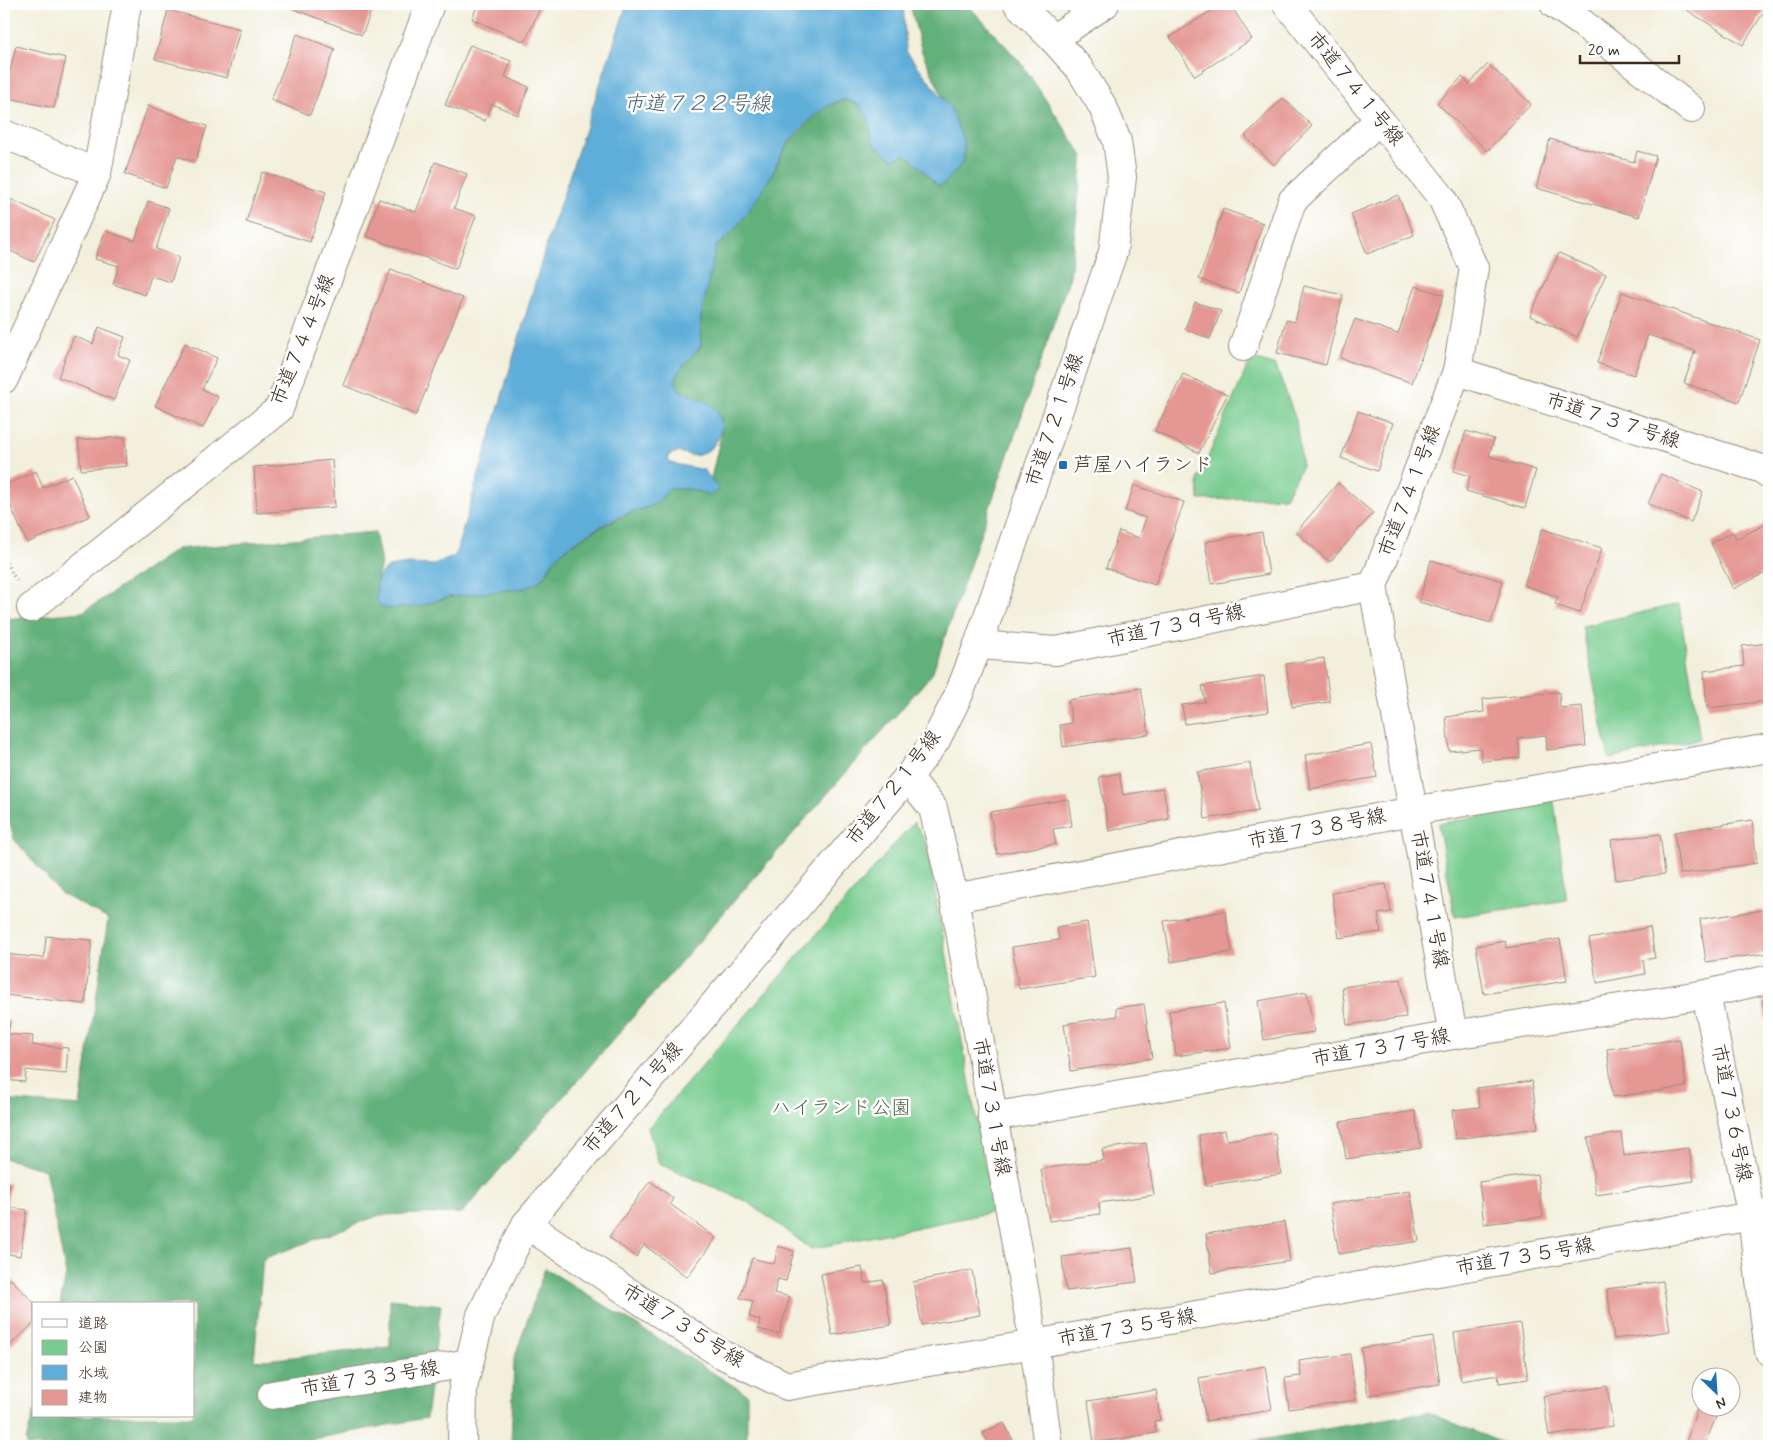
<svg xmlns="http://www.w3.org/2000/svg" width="1773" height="1450" viewBox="0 0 1773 1450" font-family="Mynerve,'Klee One',sans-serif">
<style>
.green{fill:#78cc8f;stroke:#5a7b56}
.forest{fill:#62b07a;stroke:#4e6d4c}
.water{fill:#5faed9;stroke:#4d6c7c}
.building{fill:#e59793}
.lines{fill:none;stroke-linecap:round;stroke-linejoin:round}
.street-casing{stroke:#968c7d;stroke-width:30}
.secondary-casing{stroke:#968c7d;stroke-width:30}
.path{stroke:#968c7d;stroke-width:3;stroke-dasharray:1 4;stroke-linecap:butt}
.street{stroke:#fff;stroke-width:28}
.secondary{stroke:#fff;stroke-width:28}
.poi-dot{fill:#1f6fb2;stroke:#fff;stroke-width:2}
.labels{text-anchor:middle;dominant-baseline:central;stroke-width:5;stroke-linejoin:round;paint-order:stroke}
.street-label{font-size:20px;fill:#3b2a1e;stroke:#fff}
.poi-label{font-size:20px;fill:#3b2a1e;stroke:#fff;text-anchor:start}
.park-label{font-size:20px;fill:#506346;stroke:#fff}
.water-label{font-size:21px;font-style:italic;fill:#495f69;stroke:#fff}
</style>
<rect width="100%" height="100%" fill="#fff"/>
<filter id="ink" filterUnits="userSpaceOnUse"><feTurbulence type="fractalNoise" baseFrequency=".02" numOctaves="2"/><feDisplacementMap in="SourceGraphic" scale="10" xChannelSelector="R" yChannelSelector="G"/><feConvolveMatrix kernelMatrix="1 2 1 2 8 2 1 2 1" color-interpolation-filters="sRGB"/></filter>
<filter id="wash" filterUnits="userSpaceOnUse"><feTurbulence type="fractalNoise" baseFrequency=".0096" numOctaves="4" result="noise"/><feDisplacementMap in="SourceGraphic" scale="20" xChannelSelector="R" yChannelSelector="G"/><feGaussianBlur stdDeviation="1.12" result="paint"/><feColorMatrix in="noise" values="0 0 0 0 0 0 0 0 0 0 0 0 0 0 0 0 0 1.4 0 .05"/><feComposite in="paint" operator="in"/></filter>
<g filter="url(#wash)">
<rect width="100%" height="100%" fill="#f2efdc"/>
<g class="green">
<path d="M1251,358L1276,366L1296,420L1302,466L1285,497L1199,500L1198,480Z"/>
<path d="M1679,604L1700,739L1609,759L1582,626Z"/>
<path d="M1554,801L1567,900L1455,917L1438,824Z"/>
<path d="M914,822L926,842L993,1212L811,1249L748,1202L659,1164L648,1128Z"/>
</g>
<g class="forest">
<path d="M910,4H967L1022,64L1083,156L1070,276L932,674L462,1213L380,1215L263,1259L254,1361L390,1347V1299L441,1305L426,1418L297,1442L294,1446H27L26,1441L34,1411V1416H194V1304H60L66,1274L45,1170L4,1158V1100L80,1106L108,919L60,893L14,839L4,803V619L83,612L177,549L375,532L381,563L377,580L420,606L449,597L525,588L546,576L552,563L562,551L599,528L635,511L643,509L654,504L670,489H690L709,495L717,486L711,478L722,431L720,419L708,403L680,391L675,382L679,371L701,346V287L711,266L716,246L723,242L771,177L786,146L809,122L827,106L844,100L859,105L868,118L873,143L893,159L904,154L912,159L959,167L964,158V143L922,52Z"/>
<path d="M545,1268L747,1394V1446H511L514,1359Z"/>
<path d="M1427,1412L1510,1446H1230V1445Z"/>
</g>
<path class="water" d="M627,4H903L906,51L951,109L964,143V158L959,167L945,183L938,186L912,159L905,154L893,159L873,143L868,118L859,105C855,103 849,100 845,100C828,99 794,133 786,147C779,156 776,168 770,178C759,196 734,236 716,246L701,317V346L679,371L675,381L680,391C692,396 707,399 715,409C730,425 717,449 699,455C688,458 681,448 669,455L668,458L670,463L704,470L720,490L709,495L690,489H670C664,494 659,501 653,505C647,508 641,509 634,511C612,519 581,536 563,551C545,565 550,581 525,588L449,597L420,606L388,609L380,606L376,598L377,580L382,572L389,567L408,564L434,565L455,556L546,246Z"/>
<g id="blocks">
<g class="building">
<path d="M293,4H374L362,35L291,8Z"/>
<path d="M478,4H542L525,42L472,19Z"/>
<path d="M1222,4H1230L1252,39L1195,76L1170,37Z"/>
<path d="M1677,4H1769L1743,45Z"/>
<path d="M168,10L240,29L227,78L155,59Z"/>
<path d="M297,34L335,49L310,115L271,100Z"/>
<path d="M470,45L511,61L505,77L529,87L518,115L492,104L485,121L445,105Z"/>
<path d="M16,46L66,58L54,108L4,97Z"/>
<path d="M1488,64L1531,104L1487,151L1437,103L1462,77L1469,84Z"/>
<path d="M1283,98L1312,126L1274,165L1245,136Z"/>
<path d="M148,106L207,126L195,162L177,156L166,188L125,174Z"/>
<path d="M1550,139L1634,162L1637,151L1656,156L1639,217L1536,188Z"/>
<path d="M435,162L467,174L454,208L476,216L456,269L366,236L379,199L416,212Z"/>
<path d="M262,172L326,192L310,242L246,222Z"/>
<path d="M1398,195L1414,235L1367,254L1351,214Z"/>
<path d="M4,196L55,220L34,262L4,248Z"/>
<path d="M148,201L169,208L156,249L179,257L171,282L151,276L145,295L113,284L119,266L95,259L105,231L135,241Z"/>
<path d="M1223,209L1263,223L1239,293L1199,279Z"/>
<path d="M1559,253L1606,274L1577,337L1530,316Z"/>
<path d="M391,269L463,298L416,415L343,385Z"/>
<path d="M1304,286L1343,295L1326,365L1277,353L1286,320L1295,322Z"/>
<path d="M1415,286L1444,295L1412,383L1340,358L1355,319L1398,334Z"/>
<path d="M1622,292L1760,340L1739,402L1684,383L1695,351L1648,335L1634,375L1597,363Z"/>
<path d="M1195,302L1221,311L1210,339L1185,329Z"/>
<path d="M99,327L125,337L118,355L130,360L114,400L58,377L74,336L93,344Z"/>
<path d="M185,343L217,358L202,389L218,397L203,428L155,406Z"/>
<path d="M1183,374L1227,395L1199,453L1155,431Z"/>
<path d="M1358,411L1393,423L1377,471L1341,458Z"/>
<path d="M1466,431L1494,439L1489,456L1536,470L1525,508L1466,491L1470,476L1454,471Z"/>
<path d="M125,437L127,466L81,470L78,440Z"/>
<path d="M332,460L335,507L257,513L254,467Z"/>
<path d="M36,471L43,488L72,475L90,516L27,543L4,491V486Z"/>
<path d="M1661,474L1703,492L1691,522L1648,504Z"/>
<path d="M1338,483L1373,513L1330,562L1296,532Z"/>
<path d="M1134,485L1184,502L1155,585L1106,568L1119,531L1139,538L1146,518L1125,511Z"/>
<path d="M1766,524L1769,530V571L1733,589L1711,543L1733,532L1736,539Z"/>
<path d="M1542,529L1602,548L1580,613L1555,605L1558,597L1524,585Z"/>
<path d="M1262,532L1269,574L1212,584L1205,542Z"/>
<path d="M1431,560L1503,581L1491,623L1419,602Z"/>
<path d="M1769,643V701L1707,708L1704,671L1744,666L1742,646Z"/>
<path d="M1324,658L1330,702L1292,707L1286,664Z"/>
<path d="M1264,676L1268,712L1185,724L1182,705L1205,702L1202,686Z"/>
<path d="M1141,688L1149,734L1063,747L1060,725L1072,723L1068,700Z"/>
<path d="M1559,692L1560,708L1582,706L1586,746L1547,750L1546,735L1518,738L1520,758L1482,761L1480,748L1449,751L1446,717L1484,712L1483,699Z"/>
<path d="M1371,744L1377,777L1310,789L1305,755Z"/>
<path d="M1250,763L1258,811L1205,819L1197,772Z"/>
<path d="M1119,773L1123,795L1163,788L1169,819L1109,831L1099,777Z"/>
<path d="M1769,791V817H1768L1764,792Z"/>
<path d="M1068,799L1072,826L1053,829L1056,844L997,854L990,812Z"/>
<path d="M1752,820L1757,863L1680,874L1674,832Z"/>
<path d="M1660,834L1665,874L1616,880L1611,840Z"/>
<path d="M1386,884L1391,912L1378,914L1381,932L1339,938L1332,893Z"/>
<path d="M1763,910L1769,953L1706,962L1700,919Z"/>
<path d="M1225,911L1232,952L1171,962L1164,921Z"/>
<path d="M1087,922L1095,977L1019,989L1012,947L1059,940L1057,927Z"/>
<path d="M1650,927L1655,958L1643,960L1645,974L1597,983L1589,939Z"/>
<path d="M46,936L92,940L85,1004L4,995V954L44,958Z"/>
<path d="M1560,939L1567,981L1484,994L1476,946L1505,941L1506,948Z"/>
<path d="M1401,979L1406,1017L1347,1025L1342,987Z"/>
<path d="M1307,992L1314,1032L1264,1040L1258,1001Z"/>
<path d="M1769,999V1036H1768L1762,1000Z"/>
<path d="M1224,1003L1231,1048L1176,1056L1169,1011Z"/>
<path d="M1144,1004L1152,1058L1071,1071L1064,1024L1117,1016L1116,1008Z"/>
<path d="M4,1020L10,1021L8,1034L33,1036L32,1045L68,1048L66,1074L26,1070L25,1082L4,1080Z"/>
<path d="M1680,1039L1686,1087L1613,1097L1607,1049Z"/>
<path d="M1532,1081L1538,1128L1455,1139L1452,1110L1480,1107L1477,1088Z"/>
<path d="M1415,1111L1421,1148L1346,1159L1340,1122Z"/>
<path d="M1225,1130L1227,1140L1275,1133L1281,1174L1206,1186L1199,1135Z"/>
<path d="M1621,1133L1624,1156L1689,1148L1694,1181L1596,1195L1588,1138Z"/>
<path d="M1146,1143L1154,1195L1099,1203L1100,1214L1049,1221L1041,1169L1104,1160L1102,1149Z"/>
<path d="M1537,1174L1543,1217L1484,1224L1479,1182Z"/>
<path d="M650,1181L673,1198L670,1204L716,1238L687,1277L644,1245L636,1257L609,1237Z"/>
<path d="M4,1183L10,1184L6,1207L27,1210L20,1256L4,1253Z"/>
<path d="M1410,1191L1419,1241L1339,1254L1330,1204Z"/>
<path d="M1284,1222L1290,1261L1212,1273L1206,1234Z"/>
<path d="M778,1246L794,1251L786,1281L778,1279L774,1293L790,1297L779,1334L758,1329L760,1320L749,1317L753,1301L740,1298L752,1258L774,1264Z"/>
<path d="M1132,1248L1137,1282L1066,1291L1062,1257Z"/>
<path d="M862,1267L865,1283L883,1280L891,1325L832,1335L821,1274Z"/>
<path d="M972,1270L980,1315L922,1325L913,1282Z"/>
<path d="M11,1279L34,1303V1323L4,1351V1286Z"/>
<path d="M1663,1281L1670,1331L1614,1339L1607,1289Z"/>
<path d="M1520,1323L1528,1379L1499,1383L1498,1375L1461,1381L1454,1333Z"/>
<path d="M1433,1337L1440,1384L1368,1395L1361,1348Z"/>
<path d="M1350,1354L1356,1400L1289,1409L1285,1378L1301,1376L1299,1361Z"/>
<path d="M1265,1366L1272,1410L1206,1421L1199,1378Z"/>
<path d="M1607,1386L1613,1426L1549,1436L1543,1396Z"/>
<path d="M1156,1390L1160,1420L1154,1421L1156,1433L1094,1443L1088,1401Z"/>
<path d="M1700,1399V1408H1720L1704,1446H1685Z"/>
<path d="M1004,1423L1016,1446H985L989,1444L983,1433Z"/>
</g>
</g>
</g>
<g filter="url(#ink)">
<use href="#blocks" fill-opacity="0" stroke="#968c7d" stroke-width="1"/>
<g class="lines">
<g class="street-casing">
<g id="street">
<path d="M1287,4L1442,198L1474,268L1457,371L1373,586L1453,1035"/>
<path d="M1554,4L1582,23L1691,109"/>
<path d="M1053,39L1105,4"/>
<path d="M4,134L97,173"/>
<path d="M1243,347L1292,201L1379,120"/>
<path d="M1457,371L1762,469L1769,474"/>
<path d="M4,379L97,173L127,4"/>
<path d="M31,608L279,409L430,4"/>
<path d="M978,645L1056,651L1373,586"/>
<path d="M908,777L933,808L954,898L1034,1344L1048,1446"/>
<path d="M954,898L1413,811L1769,748"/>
<path d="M1706,994L1752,1217L1769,1351"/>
<path d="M992,1117L1453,1035L1706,994L1769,979"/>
<path d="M526,1224L721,1354L787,1386L1034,1344L1769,1213"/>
<path d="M272,1395L469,1363"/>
</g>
</g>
<g class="secondary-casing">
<path id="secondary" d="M462,1446L463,1388L481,1315L526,1224L908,777L936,740L959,694L978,645L1113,252L1122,177L1117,141L1103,107L1079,68L1053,39L1018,4"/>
</g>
<path class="path" d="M4,558L17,582"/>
<use href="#street" class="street"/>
<use href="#secondary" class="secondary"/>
</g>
</g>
<rect class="poi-dot" x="1058" y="460" width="10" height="10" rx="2.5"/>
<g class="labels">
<g class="street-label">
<text transform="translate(1355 89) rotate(51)">市道７４１号線</text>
<text transform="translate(303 340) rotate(-68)">市道７４４号線</text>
<text transform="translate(1055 420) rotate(-71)">市道７２１号線</text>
<text transform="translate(1613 421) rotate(18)">市道７３７号線</text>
<text transform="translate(1410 491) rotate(-69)">市道７４１号線</text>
<text transform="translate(1176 626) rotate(-12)">市道７３９号線</text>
<text transform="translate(894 788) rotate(-52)">市道７２１号線</text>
<text transform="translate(1317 829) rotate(-11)">市道７３８号線</text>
<text transform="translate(1429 899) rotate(80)">市道７４１号線</text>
<text transform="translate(1381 1048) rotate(-10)">市道７３７号線</text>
<text transform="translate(633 1098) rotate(-49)">市道７２１号線</text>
<text transform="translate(991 1107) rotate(80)">市道７３１号線</text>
<text transform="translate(1731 1113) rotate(79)">市道７３６号線</text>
<text transform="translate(1525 1257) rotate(-10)">市道７３５号線</text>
<text transform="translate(683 1326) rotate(32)">市道７３５号線</text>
<text transform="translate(1127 1328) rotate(-10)">市道７３５号線</text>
<text transform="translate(370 1379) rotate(-9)">市道７３３号線</text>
</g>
<g class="poi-label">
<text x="1073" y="465">芦屋ハイランド</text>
</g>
<g class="park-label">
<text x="841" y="1108">ハイランド公園</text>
</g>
<g class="water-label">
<text x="697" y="104">市道７２２号線</text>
</g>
</g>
<rect width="1773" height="1450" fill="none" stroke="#fff" stroke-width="20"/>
<rect x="32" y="1302" width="162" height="115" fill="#ffffff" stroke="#b1aaa5"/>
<rect x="42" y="1319" width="25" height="8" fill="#ffffff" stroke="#b1aaa5"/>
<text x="78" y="1328" font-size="15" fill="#3b2a1e">道路</text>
<rect x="42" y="1340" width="25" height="15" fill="#78cc8f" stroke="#b1aaa5"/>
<text x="78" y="1352" font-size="15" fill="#3b2a1e">公園</text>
<rect x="42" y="1365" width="25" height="15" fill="#5faed9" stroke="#b1aaa5"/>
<text x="78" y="1378" font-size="15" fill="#3b2a1e">水域</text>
<rect x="42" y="1390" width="25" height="15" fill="#e59793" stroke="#b1aaa5"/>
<text x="78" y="1402" font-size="15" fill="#3b2a1e">建物</text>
<g transform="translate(1716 1392) rotate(155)"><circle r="24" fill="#ffffff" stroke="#b1aaa5"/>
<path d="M0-4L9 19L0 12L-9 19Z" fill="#1f6fb2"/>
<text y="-8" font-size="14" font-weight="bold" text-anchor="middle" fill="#3b2a1e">N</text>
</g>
<path d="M1580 55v8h99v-8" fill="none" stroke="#3b2a1e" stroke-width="2.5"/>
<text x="1588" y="55" font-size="15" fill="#3b2a1e" stroke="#ffffff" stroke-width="4" paint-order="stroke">20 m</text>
</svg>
